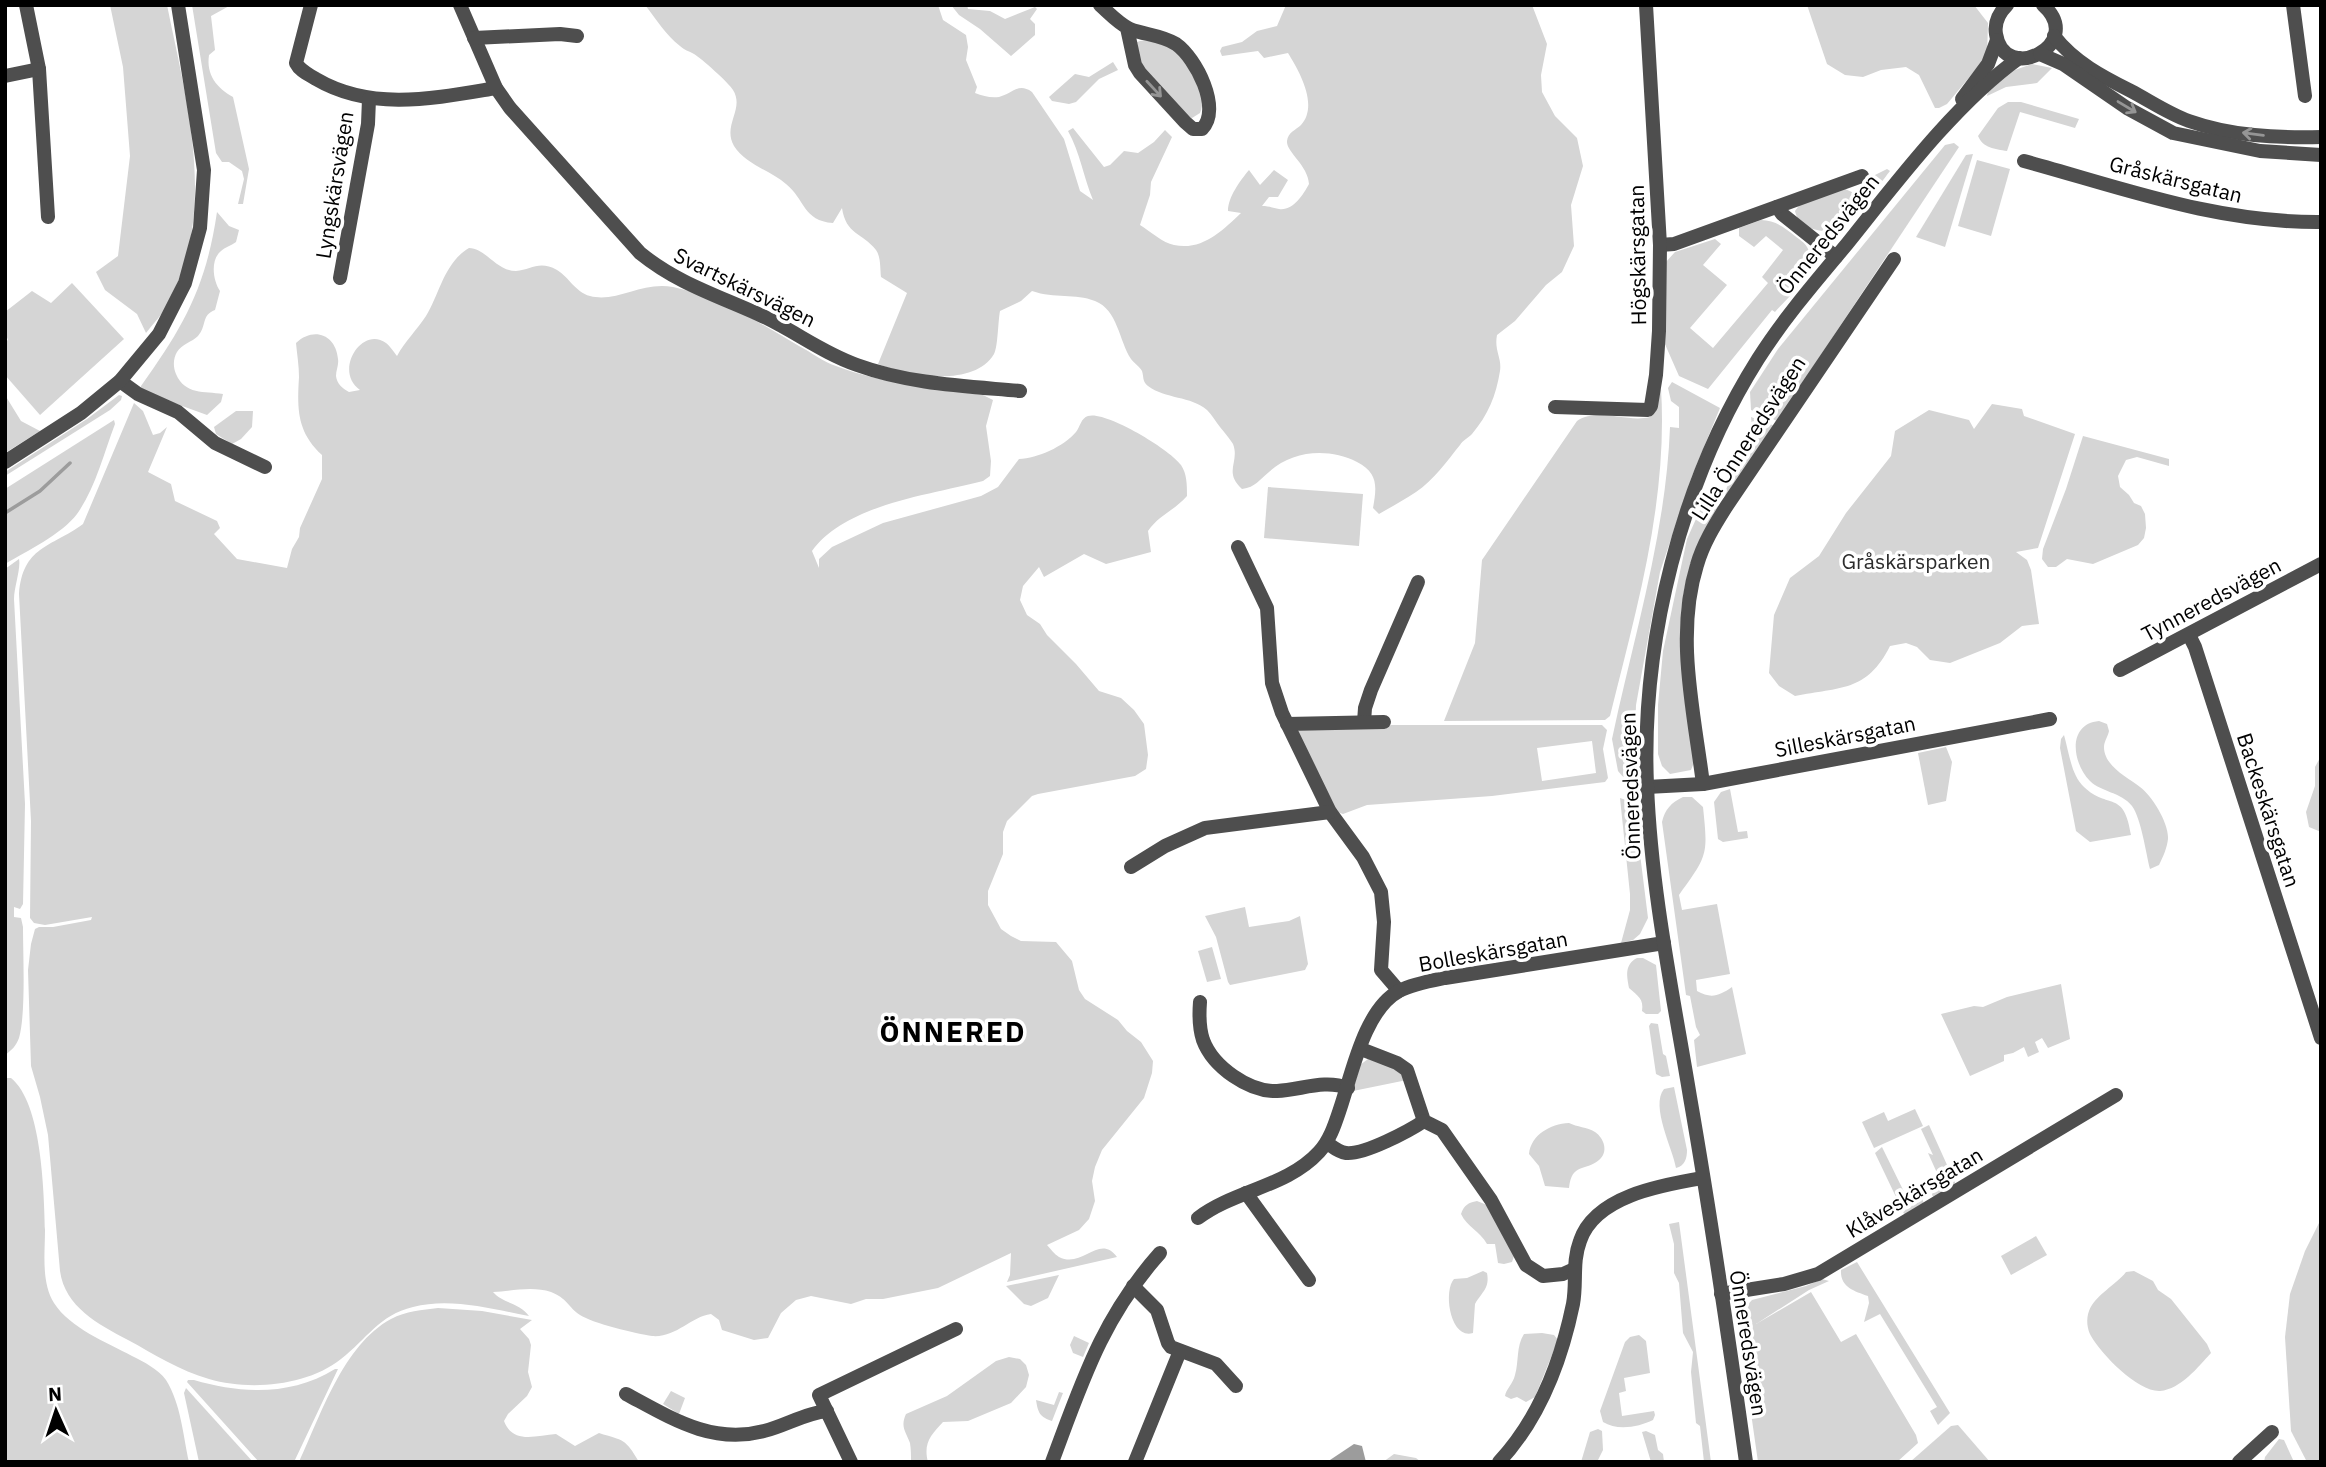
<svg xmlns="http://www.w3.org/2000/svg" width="2326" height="1467" viewBox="0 0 2326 1467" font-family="'IBM Plex Sans',sans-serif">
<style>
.green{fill:#d5d5d5;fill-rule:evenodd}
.water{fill:#9c9c9c}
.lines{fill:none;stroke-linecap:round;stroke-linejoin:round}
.stream{stroke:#9c9c9c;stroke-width:3.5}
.minor{stroke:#4e4e4e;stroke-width:14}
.tertiary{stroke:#4e4e4e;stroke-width:14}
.oneway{stroke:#959595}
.labels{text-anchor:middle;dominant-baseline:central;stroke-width:7;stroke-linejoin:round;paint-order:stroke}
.street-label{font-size:21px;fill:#000;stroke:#fff}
.park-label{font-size:21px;fill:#2c2c2c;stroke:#fff}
.district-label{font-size:28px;font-weight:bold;letter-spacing:2px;fill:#000;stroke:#fff}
</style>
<rect width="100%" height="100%" fill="#fff"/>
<g class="green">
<path d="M110,5H167C185,94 213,192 179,279C176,287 173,296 169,304C162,314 153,324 146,333L137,314L105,290L96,272L118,256L130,156L123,67Z"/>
<path d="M192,5H231L211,16L215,50L209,55C206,75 217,88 233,97L249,169L243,204H238L244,179L242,171L229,162H222L216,153Z"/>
<path d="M645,5H938L943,20L966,35L968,47L966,60L977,87L975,93C983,96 990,98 999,97C1012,94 1018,82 1032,92L1064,139L1080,191L1093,200C1084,179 1080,152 1068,131L1073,128L1104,167L1110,165L1124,151L1138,153L1154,142L1165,130L1172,137L1151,182L1150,195L1140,225C1150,231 1163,243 1174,245C1202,251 1222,231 1241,213L1228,211C1228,197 1240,181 1249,170L1260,185L1274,170L1288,180L1278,197H1269L1262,206C1269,206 1273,208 1279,209C1293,211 1303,195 1309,184C1308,165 1286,152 1287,141C1288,132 1296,130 1301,125C1319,105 1299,71 1288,53L1264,58L1258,51L1222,56L1220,51L1222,47L1242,42L1257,31L1277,26L1286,5H1532L1547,44L1541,75L1542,92L1555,116L1577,138L1583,166L1571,205L1574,246L1562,272L1546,285L1515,321L1497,335C1494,351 1502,358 1500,371C1496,396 1488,415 1472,434C1468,438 1463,440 1460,445C1447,461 1434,480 1416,492C1404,500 1391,507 1379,514L1373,508C1377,486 1378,473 1357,462C1329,448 1293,450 1269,472C1259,480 1256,487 1242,489C1223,472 1240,462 1233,444C1230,439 1224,432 1220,427C1216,422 1212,415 1207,410C1191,396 1165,399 1148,386C1142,381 1144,377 1142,371C1140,367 1134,363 1131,359C1119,341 1118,310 1095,301C1075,293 1055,299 1032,291L1021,301L1000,311C998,321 998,347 994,354C974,388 908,376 878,364L907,293L881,277C880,269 881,257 876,250C862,232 846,235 842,208L833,223C803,221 805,199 786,184C771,171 745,164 734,146C722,125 745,109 733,90C729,83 701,58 694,54C689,51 684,50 680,46C666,35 656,19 645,5Z"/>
<path d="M951,5H967L968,9L990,11L1005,19L1035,7L1037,9L1030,19L1035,24V35L1011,56L980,29L959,15Z"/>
<path d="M1807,5H1974L1988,23L1987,56L1947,104L1939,108H1935L1919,75L1906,67L1881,70L1863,77L1845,75L1827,64Z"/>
<path d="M1140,41C1153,40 1166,44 1177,52C1191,63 1208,96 1200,113L1192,118L1189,117L1140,64L1137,42Z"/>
<path d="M1113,62L1118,70L1099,79L1076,102L1069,104L1052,101L1049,97L1075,74L1089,77Z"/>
<path d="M2032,64L2052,68L2037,83L2006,87L1987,96L1988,92L2009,72Z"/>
<path d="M2008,102H2021L2079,119L2075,128L2020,112L2007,151C1995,149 1983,148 1978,136L1998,108Z"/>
<path d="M1954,143L1959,147L1777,421L1751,410L1750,392L1778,349L1945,145Z"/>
<path d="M1973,154L1945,247L1916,237L1966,155Z"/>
<path d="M1977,160L2010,169L1991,236L1958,226Z"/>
<path d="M1887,169L1890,171C1878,186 1852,225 1835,230C1828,232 1819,231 1813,229C1804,226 1797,221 1795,211L1801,203L1843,188L1854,193L1866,191L1870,185L1869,178Z"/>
<path d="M217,212L229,226L239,230L236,242C231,246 225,247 221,251C210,260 213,281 220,291L215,310C201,315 207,326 198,336C192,342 182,344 177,352C173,359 173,367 176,374C185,395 204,391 223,394L221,402L207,415L141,391V386C184,326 206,287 217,212Z"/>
<path d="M1761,220C1775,220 1785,228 1795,236C1799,239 1805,243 1807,247C1821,270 1788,297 1775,312L1772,310L1708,389L1679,376L1664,342L1665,263L1675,252L1715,239L1721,244L1703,265L1727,285L1690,328L1713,348L1768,283L1762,277L1783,250L1766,236L1754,247L1739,236V228Z"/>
<path d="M469,248C487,249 496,271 516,271C531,270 539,260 557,270C569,277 575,292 590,296C617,303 642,281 673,287C716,296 762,324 799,346C811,352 823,362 836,366C884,384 933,388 983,395L993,400L986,426L991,461L990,476L983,481C930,495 846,504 812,551L819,568V559L832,547L883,523L981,496L998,487L1019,459C1038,458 1063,447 1076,432C1080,427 1081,418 1088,416C1105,410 1171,450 1181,465C1187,474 1187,485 1187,496C1175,510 1159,515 1148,531L1151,552L1106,564L1084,554L1044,577L1039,567L1023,586L1020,600L1027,615L1040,624L1047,635L1076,664L1099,691L1121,698L1134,710L1144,724L1148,755L1146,769L1135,776L1038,794L1032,796L1007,821L1003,832V854L988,891V905L1001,929L1011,936L1021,941L1056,942L1072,961L1079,990L1085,999L1118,1020L1127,1031L1141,1042L1153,1061L1152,1073L1144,1098L1102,1150L1095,1167L1092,1181L1095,1201L1089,1219L1079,1230L1047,1245C1051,1249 1054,1254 1059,1257C1083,1269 1099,1233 1117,1257L1007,1282L1010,1275L1011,1253L938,1288L883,1299H866L851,1304L811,1296L796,1300L781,1313L768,1338L754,1340L722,1330L719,1320L711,1314C690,1317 676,1338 652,1336C637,1334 592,1323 580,1315C568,1307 567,1298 551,1292C533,1286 511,1291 493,1292C502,1303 520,1303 529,1316C492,1309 450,1297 413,1307C379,1315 367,1339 341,1359C307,1386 250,1391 209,1379C180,1371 154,1354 128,1340C98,1324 65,1307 60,1271L48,1135L40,1097L31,1066L28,970L31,944L35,929L39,927H53L91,920L92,917L45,925L34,923L30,918L31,821L19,594C23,546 50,548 83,524L134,403L143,411L153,435L160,433L167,427L148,472L171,484L175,501L217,521L220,528L214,534L237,559L287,568L292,549L299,537L300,528L322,479V455C297,432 297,409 299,377C299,366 297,354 296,343C314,326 336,335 338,359C339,365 336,370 336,376C337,384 342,388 349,392L360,390C333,371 362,325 386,343C390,346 394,352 397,356C405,341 417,330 426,316C440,293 444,263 469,248Z"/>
<path d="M72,283L124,339L40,415L5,375V342L8,340L5,332V312L32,291L51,303Z"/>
<path d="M1672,382L1720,408L1692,476L1660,572L1636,705L1634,767L1628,777L1624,778L1618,771L1612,739C1634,635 1666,534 1670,427L1679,428V407L1671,401L1668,388Z"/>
<path d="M1661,388C1668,501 1637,607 1610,716L1605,720L1444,721L1475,643L1482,560L1577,421C1598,407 1627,423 1650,417Z"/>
<path d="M5,395L21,421L40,431L5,453Z"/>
<path d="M119,395L122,396L121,400L110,410L5,476V472L87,419Z"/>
<path d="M1992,404L2022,409L2024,416L2075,434L2038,548L2016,552L2027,560L2031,570L2039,624L2022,626L2000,643L1950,663L1930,660L1917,647L1906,643L1890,646C1867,692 1840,687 1795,696L1779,686L1769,673L1774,615L1790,578L1819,556L1846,513L1891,456L1895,431L1929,410L1969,420L1974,429Z"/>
<path d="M236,411H253L252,427L241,439L232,444L216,434L214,427Z"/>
<path d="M1751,417L1775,426L1726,498L1725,492L1752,427Z"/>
<path d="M114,420L115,424C104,453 95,489 77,514C62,534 27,551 5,564V489Z"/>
<path d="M2083,436L2169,459V466L2137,457L2126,460L2118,476L2120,487L2129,495L2134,503L2141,506L2145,514L2146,528L2144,538L2138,545L2093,564L2067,559L2056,567H2048L2042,559L2043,549L2066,489Z"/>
<path d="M1268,487L1363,494L1359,546L1264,538Z"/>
<path d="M1705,499L1719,507C1711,523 1700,539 1694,556C1668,622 1685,692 1695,760L1691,770L1670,774L1662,766L1658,754V705L1663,651L1687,539Z"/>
<path d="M19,559C21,569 14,587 14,599L25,804L23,904L20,909L14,907V917L21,918L23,927C23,954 26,1014 19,1038C16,1046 12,1050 5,1055V569Z"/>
<path d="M2099,721L2107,724L2109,731C2108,736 2104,742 2104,747C2104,766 2127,777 2140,787C2152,796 2169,823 2168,839C2167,848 2163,857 2159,865L2150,869C2146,853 2141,818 2132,806C2121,792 2101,792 2090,781C2072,763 2067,724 2099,721Z"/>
<path d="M1391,725H1602L1607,730L1603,749L1608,778L1605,782L1492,796L1367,805L1343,814L1334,811L1298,731L1302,729L1379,728ZM1592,741L1596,773L1542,781L1537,748Z"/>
<path d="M2064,735C2069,752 2071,775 2084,787C2108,810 2124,789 2131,835L2090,842L2076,831L2060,748L2061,739Z"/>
<path d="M1946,747L1952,762L1946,801L1928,805L1918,753Z"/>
<path d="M2321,756V832L2309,827L2306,812L2315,786V767Z"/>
<path d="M1730,789L1738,832L1747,831L1748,838L1723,842L1718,839L1714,802L1721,792Z"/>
<path d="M1683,797H1692L1703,807C1708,855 1708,855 1679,895L1682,910L1717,904L1730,974L1696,980L1697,991C1711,999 1719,996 1732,987L1746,1054L1697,1067L1694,1040L1700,1035L1696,1027L1690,996L1686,995L1662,822C1665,809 1671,803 1683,797Z"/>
<path d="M1620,798L1629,801L1635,814L1648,918L1640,934L1633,940L1621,943L1630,910V894Z"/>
<path d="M1245,907L1249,927L1289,921L1300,916L1308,964L1305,970L1230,985L1228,982L1216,937L1205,916Z"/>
<path d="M1212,947L1221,979L1207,982L1198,951Z"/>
<path d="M1637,958H1643L1656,965L1661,1011L1658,1014H1646L1642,1011C1644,999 1638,996 1629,988C1627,976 1624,965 1637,958Z"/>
<path d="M2061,984L2070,1039L2048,1048L2042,1038L2035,1042L2039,1052L2028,1057L2024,1047L2013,1053L2004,1055V1061L1970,1076L1941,1014L1974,1006L1983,1007L2007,997Z"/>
<path d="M1651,1023L1658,1024L1663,1054L1666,1056L1670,1076L1662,1077L1656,1074L1649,1026Z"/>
<path d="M1368,1059L1397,1068L1407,1080L1353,1091L1360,1065Z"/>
<path d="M5,1078H11C42,1103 44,1191 45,1230C45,1253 41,1282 54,1303C70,1328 106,1342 132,1356C144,1362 158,1369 166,1380C181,1404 183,1435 189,1462H5Z"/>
<path d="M1674,1087L1687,1150C1687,1158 1685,1166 1676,1168C1673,1149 1650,1106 1664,1089Z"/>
<path d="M1915,1109L1923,1126L1874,1148L1862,1122L1884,1112L1888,1121Z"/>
<path d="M1569,1123C1577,1127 1587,1127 1595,1132C1604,1138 1609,1152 1599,1160C1585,1172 1572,1162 1569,1188L1545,1186L1539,1166L1529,1154C1531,1135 1550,1124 1569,1123Z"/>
<path d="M1929,1125L1957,1187L1935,1199L1932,1195L1933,1189L1942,1184L1928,1153L1933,1155L1921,1129Z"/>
<path d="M1882,1147L1909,1202L1921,1196L1925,1206L1906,1218L1875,1153Z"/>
<path d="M1477,1201L1487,1205L1514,1256L1512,1262L1504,1264L1498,1263L1495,1244H1487C1480,1231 1467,1227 1461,1214C1464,1205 1468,1203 1477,1201Z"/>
<path d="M2321,1219V1462H2307L2291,1431L2285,1337L2290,1294L2305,1251Z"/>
<path d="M1679,1222L1711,1462H1704L1700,1426L1696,1423L1691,1372L1693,1352L1683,1333L1679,1283L1674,1273V1244L1669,1224Z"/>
<path d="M2036,1236L2047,1255L2011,1275L2001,1256Z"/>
<path d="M1857,1262L1950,1413L1938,1425L1930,1411L1937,1407L1880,1314L1864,1322L1869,1303L1868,1296C1854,1291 1840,1287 1841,1270Z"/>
<path d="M1483,1271L1487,1273C1490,1288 1482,1292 1475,1304L1473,1333C1450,1340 1443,1291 1454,1279L1467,1278Z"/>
<path d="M2134,1271L2153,1281L2158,1290L2171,1299L2207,1344L2211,1353C2198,1367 2181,1389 2160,1391C2138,1392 2102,1355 2091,1336C2087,1329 2086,1319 2089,1311C2095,1295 2116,1285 2126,1272Z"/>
<path d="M1059,1275L1048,1298L1031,1306L1024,1304L1006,1286Z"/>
<path d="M1822,1279L1829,1281L1809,1290L1756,1324L1811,1292L1841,1342L1856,1334L1916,1435L1918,1443L1897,1462H1758L1741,1343L1739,1320L1742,1311L1752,1300L1806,1286Z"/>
<path d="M438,1308L482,1311L532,1320L520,1329L529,1339L531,1345L528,1372L532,1387L527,1396L508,1414L504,1421C513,1445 537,1435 556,1434L575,1446L599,1433C624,1441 625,1438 639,1462H299C321,1415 343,1345 391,1319C406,1311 422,1310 438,1308Z"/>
<path d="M1542,1333L1554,1335L1558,1340L1535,1397L1526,1402L1517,1397L1511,1399L1505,1396C1506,1389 1513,1384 1515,1375C1519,1362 1516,1346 1524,1334Z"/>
<path d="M1639,1335L1646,1341L1650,1373L1624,1378L1626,1391L1619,1393L1622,1416L1654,1411L1655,1415L1653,1420C1639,1427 1617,1431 1603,1422L1600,1411L1625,1342L1630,1337Z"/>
<path d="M1074,1336L1089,1343L1083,1357L1073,1353L1070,1345Z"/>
<path d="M1009,1357L1020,1359L1026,1365L1029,1375L1026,1387L1011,1403L968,1421L943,1422C931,1435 923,1443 928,1462H911C911,1456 911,1449 910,1443C906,1432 900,1427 906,1414L947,1396L996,1361Z"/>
<path d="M335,1369H338L294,1462H259L187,1382L188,1380H194C242,1394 291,1396 335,1369Z"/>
<path d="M186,1388L253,1462H199L184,1393Z"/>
<path d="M671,1391L685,1398L679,1414L663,1404Z"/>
<path d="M1059,1392L1063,1393L1052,1421C1040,1417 1038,1413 1036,1400L1054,1405Z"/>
<path d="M1958,1425L1990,1462H1910L1951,1426Z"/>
<path d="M1598,1429L1602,1431L1603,1450L1597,1462H1581L1590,1432Z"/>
<path d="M1646,1431L1655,1435L1658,1450L1663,1454L1664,1462H1651L1642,1432Z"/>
<path d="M2279,1439L2284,1440L2294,1462H2264L2265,1457Z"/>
<path d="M1394,1454L1416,1458L1421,1462H1383Z"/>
</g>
<path class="water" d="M1354,1444L1362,1446L1366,1462H1327Z"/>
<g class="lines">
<path class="stream" d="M5,513L40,491L70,463"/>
<g class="minor">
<path d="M26,5L39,69L48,217"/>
<path d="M311,5L296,63C300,71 308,74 316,79C372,112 436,98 496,88"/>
<path d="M460,5L496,88L510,108L640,253C677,283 716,295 758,314C792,329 822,353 857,365C909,384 965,386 1020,391"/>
<path d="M1100,5C1109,13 1119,24 1130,29C1145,35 1162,35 1176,44C1196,58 1222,109 1202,129H1193L1185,122L1140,73L1135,65L1127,28"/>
<path d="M2293,5L2305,96"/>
<path d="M474,38L560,34L577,36"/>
<path d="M5,76L39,69"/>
<path d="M2024,161C2123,188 2216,223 2321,222"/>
<path d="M1777,207L1782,214L1836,257"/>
<path d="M1660,245L1674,244L1862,176"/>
<path d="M340,278L368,124L369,99"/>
<path d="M120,381L138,394L178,412L215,443L265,467"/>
<path d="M1555,407L1648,410L1651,406L1656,375L1659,331L1660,245L1646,5"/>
<path d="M1238,547L1267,608L1272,683L1282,713L1330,812L1363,857L1381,892L1384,922L1381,970L1399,991"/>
<path d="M2189,635L2195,647L2321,1038"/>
<path d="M2120,670L2321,564"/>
<path d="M1364,722L1365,708L1371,690L1418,582"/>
<path d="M1287,724L1384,722"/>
<path d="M1703,784C1694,712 1675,635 1697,565C1703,544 1714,526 1726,507L1894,259"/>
<path d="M1647,787L1703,784L1735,778L2050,719"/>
<path d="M1131,867L1165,846L1205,828L1330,812"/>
<path d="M1200,1002C1199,1015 1199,1028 1203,1040C1213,1067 1249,1092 1277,1091C1301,1090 1324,1079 1348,1088"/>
<path d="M1361,1049L1397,1063L1407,1070L1424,1121L1442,1130L1491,1200L1526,1265L1543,1276L1563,1274L1574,1269"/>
<path d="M1327,1143C1333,1147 1338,1152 1346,1153C1364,1155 1409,1131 1424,1121"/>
<path d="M1246,1193L1309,1280"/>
<path d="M1198,1218C1235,1190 1287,1187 1319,1152C1330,1140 1335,1124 1340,1109C1352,1074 1364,1010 1399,991C1413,984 1430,981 1445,978L1664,943"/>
<path d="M1133,1286L1157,1310L1168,1343L1171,1347L1216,1364L1236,1386"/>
<path d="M1721,1294L1784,1284L1818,1274L2116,1095"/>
<path d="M626,1394C671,1418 712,1445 764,1431C785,1426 805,1413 827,1411"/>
<path d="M851,1462L819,1395L956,1329"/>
<path d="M1052,1462C1082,1382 1102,1318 1160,1253"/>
<path d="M1135,1462L1180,1351"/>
<path d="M1499,1462C1540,1418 1561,1362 1573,1304C1577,1283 1572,1262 1580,1241C1595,1196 1662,1185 1703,1178"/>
<path d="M2239,1462L2272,1432"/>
</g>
<g class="tertiary">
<path d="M2007,5C1999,13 1994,22 1996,34C2004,86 2087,44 2043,5"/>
<path d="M2054,36C2074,62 2103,77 2131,91C2150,101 2169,114 2189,121C2231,136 2277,138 2321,137"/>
<path d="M2040,54L2063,64L2127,108L2173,133L2260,151L2321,155"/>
<path d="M1962,99L1988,64L1997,40"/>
<path d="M5,462L81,413L120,381L159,334L185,283L200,228L204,170L178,5"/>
<path d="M1746,1462C1729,1340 1711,1218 1690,1097C1673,994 1651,890 1647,785C1641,642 1681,481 1758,359C1784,318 1816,281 1847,244C1896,183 1955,104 2019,58"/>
</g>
</g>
<defs><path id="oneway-shaft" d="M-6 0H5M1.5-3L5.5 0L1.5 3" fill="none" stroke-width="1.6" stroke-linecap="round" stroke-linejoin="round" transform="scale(1.75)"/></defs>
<g class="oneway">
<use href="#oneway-shaft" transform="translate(1154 89) rotate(47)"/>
<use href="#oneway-shaft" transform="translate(2127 107) rotate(31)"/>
<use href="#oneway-shaft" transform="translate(2253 134) rotate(-173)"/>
</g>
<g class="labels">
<g class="street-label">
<text transform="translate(2176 179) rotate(14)">Gråskärsgatan</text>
<text transform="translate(334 185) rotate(-81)">Lyngskärsvägen</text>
<text transform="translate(1828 234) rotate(-51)">Önneredsvägen</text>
<text transform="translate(1637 255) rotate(-91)">Högskärsgatan</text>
<text transform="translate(745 287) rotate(26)">Svartskärsvägen</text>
<text transform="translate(1748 438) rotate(-57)">Lilla Önneredsvägen</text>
<text transform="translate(2211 599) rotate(-28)">Tynneredsvägen</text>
<text transform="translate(1845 736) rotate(-11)">Silleskärsgatan</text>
<text transform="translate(1630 786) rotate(-92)">Önneredsvägen</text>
<text transform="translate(2269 810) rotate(72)">Backeskärsgatan</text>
<text transform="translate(1493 951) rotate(-10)">Bolleskärsgatan</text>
<text transform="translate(1914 1192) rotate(-31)">Klåveskärsgatan</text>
<text transform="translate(1749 1343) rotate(81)">Önneredsvägen</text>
</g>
<g class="park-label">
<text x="1916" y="561">Gråskärsparken</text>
</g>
<g class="district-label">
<text x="953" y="1031">ÖNNERED</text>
</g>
</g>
<rect width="2326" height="1467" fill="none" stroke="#000000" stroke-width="14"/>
<g transform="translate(56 1411) rotate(357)" stroke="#ffffff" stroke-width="5" paint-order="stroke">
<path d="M0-5L12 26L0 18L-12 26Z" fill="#000000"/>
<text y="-10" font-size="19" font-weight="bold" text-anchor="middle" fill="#000000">N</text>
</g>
</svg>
